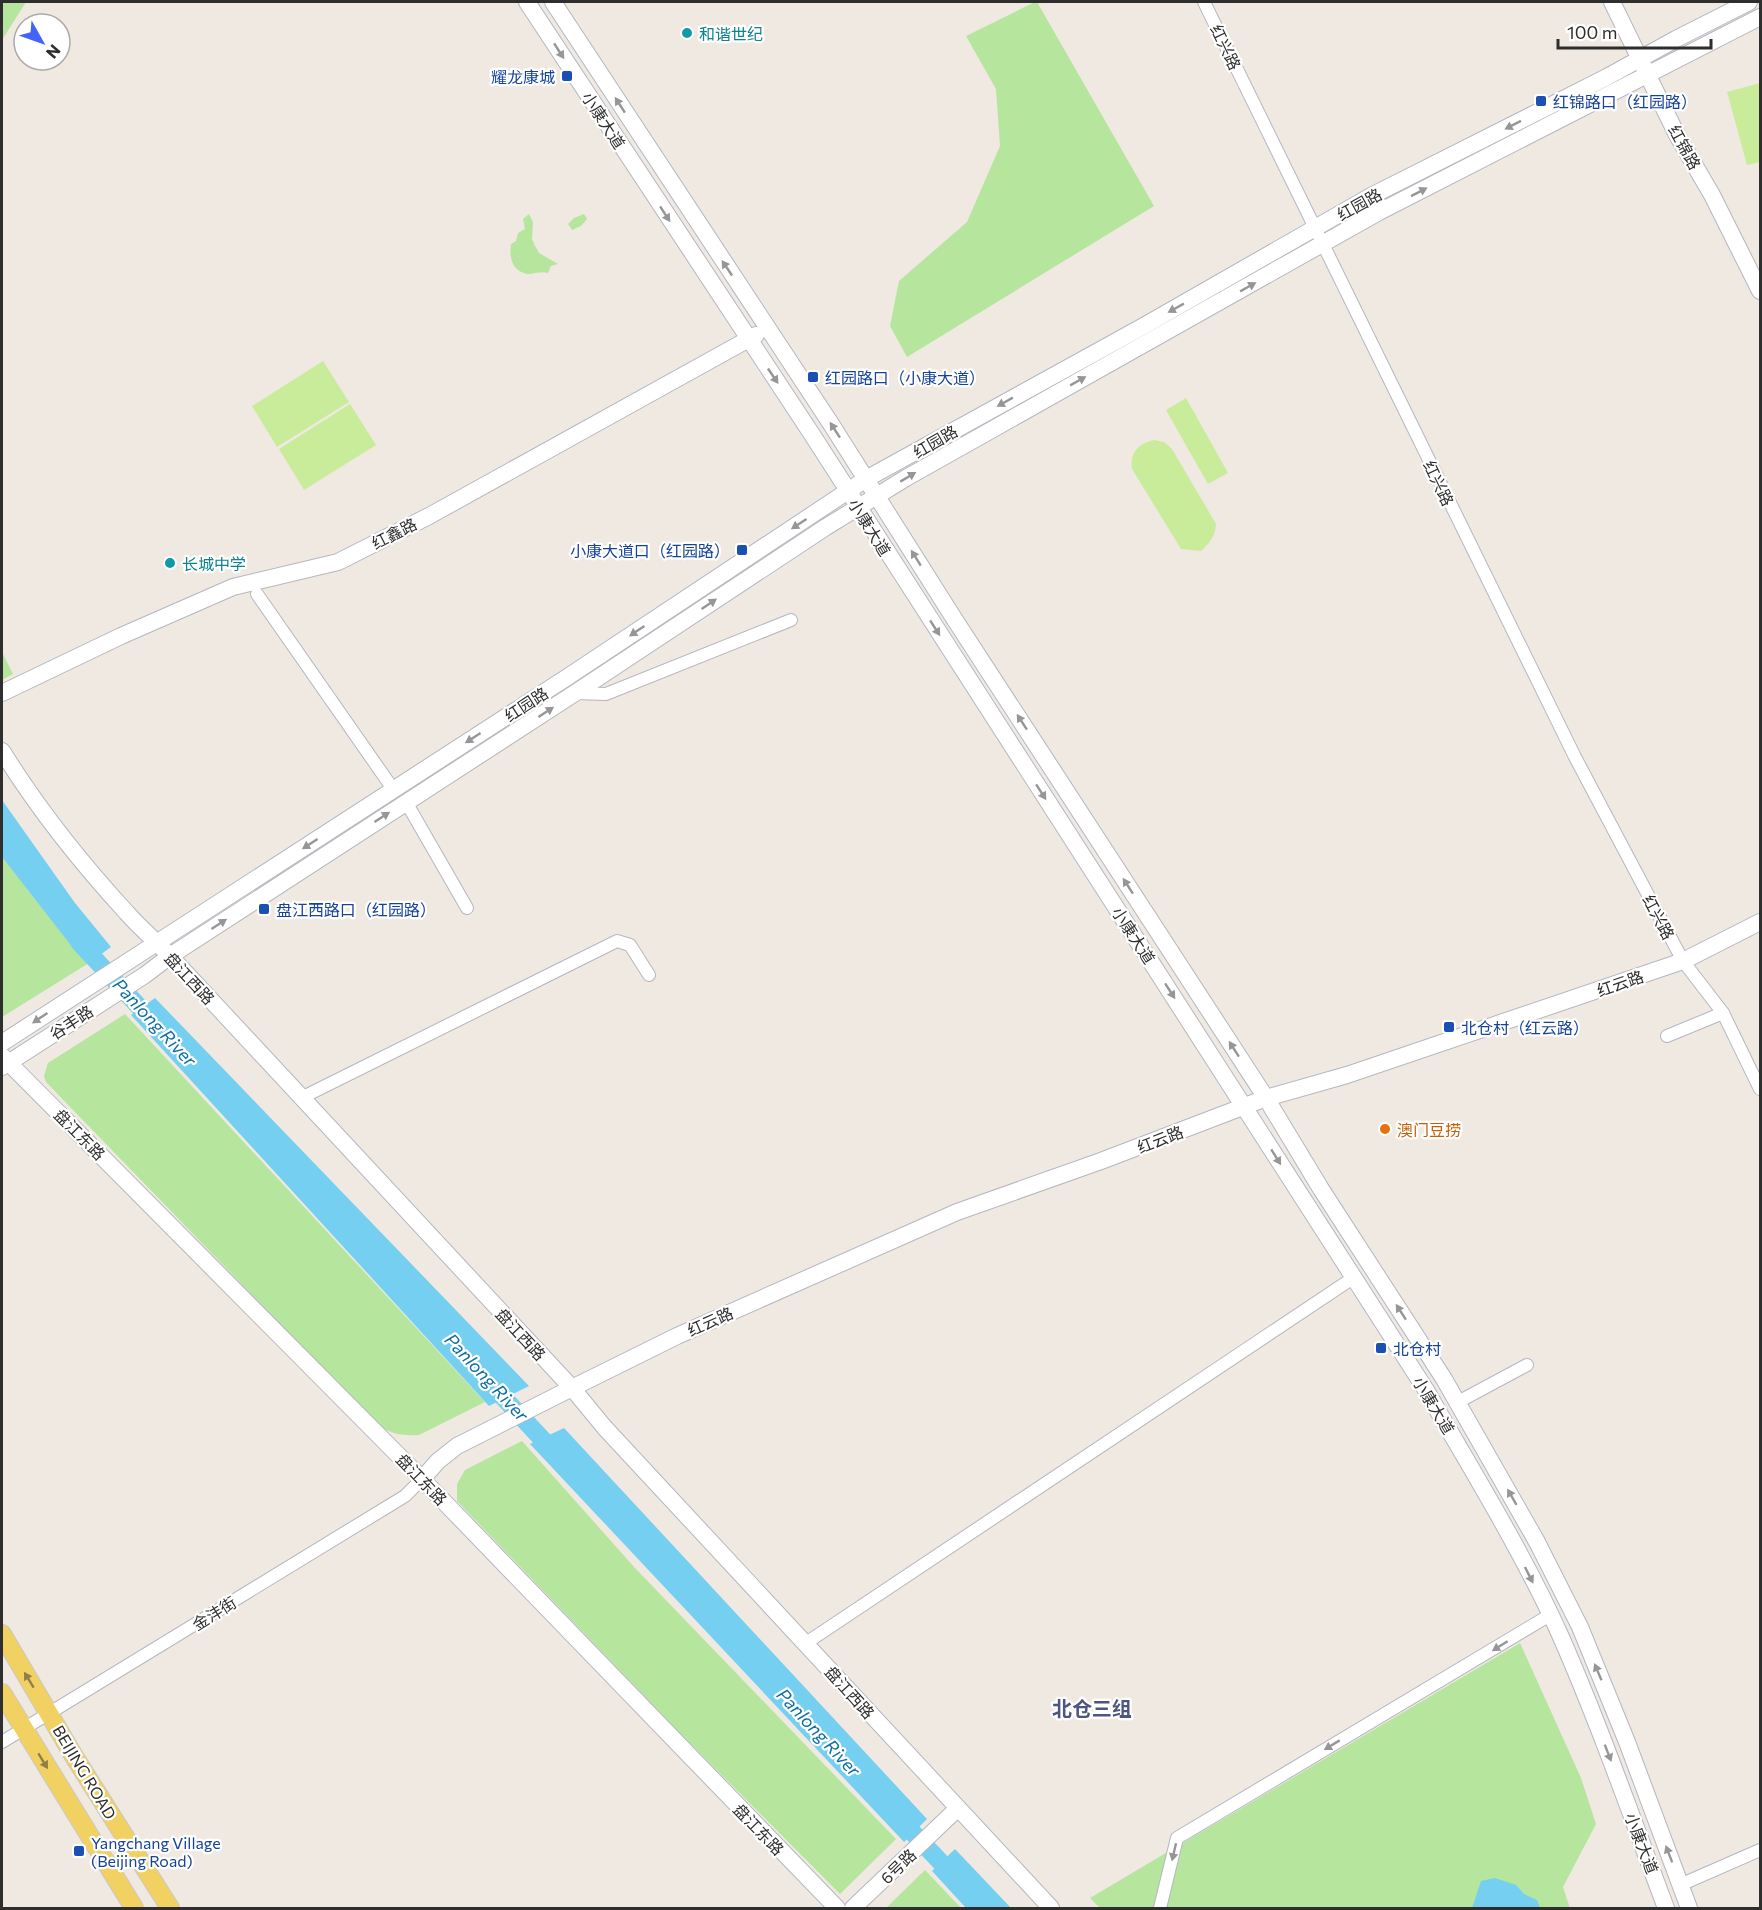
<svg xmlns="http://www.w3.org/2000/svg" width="1762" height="1910" viewBox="0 0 1762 1910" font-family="Commissioner,'Noto Sans SC',sans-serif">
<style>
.green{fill:#b6e59e}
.pitch{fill:#c9ec9a}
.water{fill:#75cff0}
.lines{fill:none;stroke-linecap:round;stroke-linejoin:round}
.river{stroke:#75cff0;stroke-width:18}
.street-casing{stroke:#b4b7c1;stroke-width:14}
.secondary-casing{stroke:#b4b7c1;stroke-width:18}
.primary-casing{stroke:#c9c9c9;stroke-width:20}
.street{stroke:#fff;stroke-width:12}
.secondary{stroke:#fff;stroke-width:16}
.primary{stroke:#f2d163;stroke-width:18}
.oneway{fill:#969696}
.oneway2{fill:#908048}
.culture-dot{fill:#0f9aa8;stroke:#fff;stroke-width:2}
.transit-dot{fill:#1a4fb4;stroke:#fff;stroke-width:2}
.food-dot{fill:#e8710a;stroke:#fff;stroke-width:2}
.labels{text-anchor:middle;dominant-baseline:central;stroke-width:4.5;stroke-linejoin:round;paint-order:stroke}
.culture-label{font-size:16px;fill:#0d838f;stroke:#fff;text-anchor:start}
.street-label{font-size:16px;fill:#2e2e2e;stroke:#fff}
.transit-label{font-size:16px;fill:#164399;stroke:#fff;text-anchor:start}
.food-label{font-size:16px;fill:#c56008;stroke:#fff;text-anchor:start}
.water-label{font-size:18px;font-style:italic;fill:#0d6fa3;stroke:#fff}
.quarter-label{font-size:20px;font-weight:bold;fill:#4d5680;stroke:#fff}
</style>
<rect width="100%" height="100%" fill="#efe9e1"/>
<g class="green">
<path d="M2,2H26L2,40Z"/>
<path d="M1035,2H1037L1154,206L907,357L890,326L899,281L967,222L1000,146L996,89L966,36Z"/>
<path d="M529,214L533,222L532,239L535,246L539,253L558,264L551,266L548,273C540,271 535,274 528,274C512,272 509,257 511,244L516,241L518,233L525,229L523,219Z"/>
<path d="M584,214L587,219L581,226L572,230L568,224L574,218Z"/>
<path d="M2,652L13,674L2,680Z"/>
<path d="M2,857L77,952L89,963L2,1017Z"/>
<path d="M125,1014L485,1402L419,1435C403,1436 392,1434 379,1426L46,1082L44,1076L48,1063Z"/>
<path d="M522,1441L635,1568L896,1839L840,1894L680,1733L457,1501V1484L465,1470Z"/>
<path d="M1520,1643L1581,1778L1596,1824L1563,1887L1570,1908H1100L1090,1898Z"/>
<path d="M925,1870L961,1908H886Z"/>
</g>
<g class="pitch">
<path d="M1760,83V162L1747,165L1727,92Z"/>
<path d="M323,361L349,402L277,447L252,406Z"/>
<path d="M1186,398L1228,473L1208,484L1187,447L1194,443L1187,447L1166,410Z"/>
<path d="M350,404L376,445L304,490L279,449Z"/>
<path d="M1154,440L1164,442L1172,449L1216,524C1215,536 1210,543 1201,551L1181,549L1132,469C1129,453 1139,443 1154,440Z"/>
</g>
<g class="water">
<path d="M2,800L75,903L111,947L89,963L77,953L2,857Z"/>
<path d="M155,998L529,1386L489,1406L131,1015Z"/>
<path d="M564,1428L927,1819L904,1842L530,1444Z"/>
<path d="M955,1849L1011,1908H966L932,1871Z"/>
<path d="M1495,1878L1516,1885L1524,1894L1537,1900L1540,1908H1472L1481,1881Z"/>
</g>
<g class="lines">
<g class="river">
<path d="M79,942L156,1025"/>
<path d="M488,1381L557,1455"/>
<path d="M897,1816L984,1908"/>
</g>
<g class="street-casing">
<g id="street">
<path d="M1204,2L1575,757L1683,961L1723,1013L1760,1089"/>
<path d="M257,594L393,789"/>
<path d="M575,693L606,694L791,620"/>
<path d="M406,802L467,908"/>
<path d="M1667,1036L1723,1013"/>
<path d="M301,1098L617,941L630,945L649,975"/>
<path d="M1458,1402L1527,1365"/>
<path d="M806,1643L1353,1278"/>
<path d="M2,1742L405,1496L422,1479"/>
<path d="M1680,1885L1760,1850"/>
<path d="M1160,1908L1177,1838L1550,1615"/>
</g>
</g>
<g class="secondary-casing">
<g id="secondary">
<path d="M527,2L813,436L1426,1390C1472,1471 1523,1552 1561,1637C1600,1726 1632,1818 1666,1908"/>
<path d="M553,2L831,424L955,620L1266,1098L1321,1189L1444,1379L1537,1542L1580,1627L1627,1742L1689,1908"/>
<path d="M1612,2L1677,135L1712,195L1760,291"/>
<path d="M2,693L121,636L233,587L338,562L429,516L756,335"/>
<path d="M2,751C38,809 81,863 127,913C140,928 156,941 170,956L572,1388L605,1428L1051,1908"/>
<path d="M2,1043L566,678L866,479L1142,327L1371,196L1607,77L1676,39L1749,2"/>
<path d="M2,1056L422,1479L837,1908"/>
<path d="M2,1067L145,975L170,956L575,693L826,527L906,478L1379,212L1760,17"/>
<path d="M422,1479L438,1461L457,1446L572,1388L677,1336L957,1212L1101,1161L1266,1098L1347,1075L1683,961L1760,922"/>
<path d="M853,1908L957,1809"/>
</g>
</g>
<g class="primary-casing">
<g id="primary">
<path d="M2,1634L75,1758L170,1908"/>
<path d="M2,1693L134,1908"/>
</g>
</g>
<use href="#street" class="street"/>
<use href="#secondary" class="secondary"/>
<use href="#primary" class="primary"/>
</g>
<defs><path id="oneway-solid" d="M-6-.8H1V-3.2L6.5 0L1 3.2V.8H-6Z" transform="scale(1.5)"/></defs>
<g class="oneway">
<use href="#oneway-solid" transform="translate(559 51) rotate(57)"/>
<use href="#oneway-solid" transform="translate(620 105) rotate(-123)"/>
<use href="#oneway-solid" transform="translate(1513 125) rotate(153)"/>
<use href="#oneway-solid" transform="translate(1419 192) rotate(-27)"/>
<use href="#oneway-solid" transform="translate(665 214) rotate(57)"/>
<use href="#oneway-solid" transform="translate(727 268) rotate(-124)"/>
<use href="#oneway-solid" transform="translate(1248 287) rotate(-29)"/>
<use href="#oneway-solid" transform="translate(1176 308) rotate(151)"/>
<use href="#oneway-solid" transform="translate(773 376) rotate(56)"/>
<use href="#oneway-solid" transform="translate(1078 381) rotate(-29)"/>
<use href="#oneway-solid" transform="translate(1005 402) rotate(151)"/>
<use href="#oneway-solid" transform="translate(835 430) rotate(-123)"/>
<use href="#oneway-solid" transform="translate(908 477) rotate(-31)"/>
<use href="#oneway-solid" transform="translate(799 524) rotate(147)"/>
<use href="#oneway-solid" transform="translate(916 558) rotate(-122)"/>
<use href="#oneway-solid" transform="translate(709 604) rotate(-34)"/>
<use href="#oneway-solid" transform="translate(935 628) rotate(57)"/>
<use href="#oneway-solid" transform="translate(637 631) rotate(146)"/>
<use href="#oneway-solid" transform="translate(546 712) rotate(-33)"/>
<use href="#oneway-solid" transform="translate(1022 722) rotate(-123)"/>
<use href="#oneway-solid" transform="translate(473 738) rotate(147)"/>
<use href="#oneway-solid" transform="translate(1041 792) rotate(57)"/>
<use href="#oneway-solid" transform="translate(382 817) rotate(-33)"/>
<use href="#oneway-solid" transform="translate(310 844) rotate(147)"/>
<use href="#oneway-solid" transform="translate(1128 886) rotate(-123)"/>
<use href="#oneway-solid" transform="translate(219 924) rotate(-33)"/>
<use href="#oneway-solid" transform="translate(1170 991) rotate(57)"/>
<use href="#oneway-solid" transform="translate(40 1018) rotate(146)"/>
<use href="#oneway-solid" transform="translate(1234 1049) rotate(-123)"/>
<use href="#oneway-solid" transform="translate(1276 1157) rotate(58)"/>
<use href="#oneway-solid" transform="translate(1401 1312) rotate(-123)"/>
<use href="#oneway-solid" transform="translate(1512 1497) rotate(-120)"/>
<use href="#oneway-solid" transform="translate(1529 1575) rotate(63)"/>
<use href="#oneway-solid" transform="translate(1500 1646) rotate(148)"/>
<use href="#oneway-solid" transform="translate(1598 1672) rotate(-113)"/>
<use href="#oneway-solid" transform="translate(1332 1745) rotate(149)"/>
<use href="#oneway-solid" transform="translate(1608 1753) rotate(69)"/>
<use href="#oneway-solid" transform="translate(1174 1852) rotate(103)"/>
<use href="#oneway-solid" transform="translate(1669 1854) rotate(-111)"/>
</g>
<g class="oneway2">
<use href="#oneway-solid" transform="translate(29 1680) rotate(-121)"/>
<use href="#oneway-solid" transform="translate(43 1761) rotate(59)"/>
</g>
<g class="culture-dot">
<circle cx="687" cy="33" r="6"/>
<circle cx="170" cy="563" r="6"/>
</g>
<g class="transit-dot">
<rect x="561" y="70" width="12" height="12" rx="3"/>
<rect x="1535" y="95" width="12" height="12" rx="3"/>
<rect x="807" y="371" width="12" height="12" rx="3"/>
<rect x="736" y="544" width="12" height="12" rx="3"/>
<rect x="258" y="903" width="12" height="12" rx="3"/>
<rect x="1443" y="1021" width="12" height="12" rx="3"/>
<rect x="1375" y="1342" width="12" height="12" rx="3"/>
<rect x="73" y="1845" width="12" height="12" rx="3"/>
</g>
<circle class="food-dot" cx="1385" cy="1129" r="6"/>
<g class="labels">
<g class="culture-label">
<text x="699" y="33">和谐世纪</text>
<text x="182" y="563">长城中学</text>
</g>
<g class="street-label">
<text transform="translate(1226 47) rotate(64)">红兴路</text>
<text transform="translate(604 120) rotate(57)">小康大道</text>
<text transform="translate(1685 147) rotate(61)">红锦路</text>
<text transform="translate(1359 204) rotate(-29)">红园路</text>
<text transform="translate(935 441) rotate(-30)">红园路</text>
<text transform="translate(1439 483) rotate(64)">红兴路</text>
<text transform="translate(870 527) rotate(58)">小康大道</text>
<text transform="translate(394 533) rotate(-27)">红鑫路</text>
<text transform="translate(526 704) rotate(-33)">红园路</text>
<text transform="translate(1659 917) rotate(62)">红兴路</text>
<text transform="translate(1134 935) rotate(57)">小康大道</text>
<text transform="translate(190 978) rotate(47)">盘江西路</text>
<text transform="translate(1620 983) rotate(-19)">红云路</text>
<text transform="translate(71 1022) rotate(-33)">谷丰路</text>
<text transform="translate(80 1134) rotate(45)">盘江东路</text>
<text transform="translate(1160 1139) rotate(-21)">红云路</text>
<text transform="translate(710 1321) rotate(-24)">红云路</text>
<text transform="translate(521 1334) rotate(47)">盘江西路</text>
<text transform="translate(1434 1405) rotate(59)">小康大道</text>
<text transform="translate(422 1479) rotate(46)">盘江东路</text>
<text transform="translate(214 1613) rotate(-32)">金沣街</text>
<text transform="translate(850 1692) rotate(48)">盘江西路</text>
<text transform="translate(85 1772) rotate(59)">BEIJING ROAD</text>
<text transform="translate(759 1829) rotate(46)">盘江东路</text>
<text transform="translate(1642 1843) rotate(69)">小康大道</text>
<text transform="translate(898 1866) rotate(-44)">6号路</text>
</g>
<g class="transit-label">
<text x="555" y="76" text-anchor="end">耀龙康城</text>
<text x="1553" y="101">红锦路口（红园路）</text>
<text x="825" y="377">红园路口（小康大道）</text>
<text x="730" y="550" text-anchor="end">小康大道口（红园路）</text>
<text x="276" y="909">盘江西路口（红园路）</text>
<text x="1461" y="1027">北仓村（红云路）</text>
<text x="1393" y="1348">北仓村</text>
<text x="91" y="1842">Yangchang Village<tspan x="91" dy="18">(Beijing Road)</tspan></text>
</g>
<g class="food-label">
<text x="1397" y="1129">澳门豆捞</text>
</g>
<g class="water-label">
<text transform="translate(155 1022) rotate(47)">Panlong River</text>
<text transform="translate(487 1377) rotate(47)">Panlong River</text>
<text transform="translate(819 1732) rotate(47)">Panlong River</text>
</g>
<g class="quarter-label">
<text x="1092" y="1708">北仓三组</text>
</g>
</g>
<rect width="1762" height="1910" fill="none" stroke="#2e2e2e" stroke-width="6"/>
<g transform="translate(42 42) rotate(130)"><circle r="28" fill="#ffffff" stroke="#ababab" stroke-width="1.5"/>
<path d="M0-4.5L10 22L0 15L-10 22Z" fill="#4264fb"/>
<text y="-9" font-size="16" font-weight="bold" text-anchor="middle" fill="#2e2e2e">N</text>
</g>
<path d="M1558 39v9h153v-9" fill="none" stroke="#2e2e2e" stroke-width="3"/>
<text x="1567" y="39" font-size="18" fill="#2e2e2e" stroke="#ffffff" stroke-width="4.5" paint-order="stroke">100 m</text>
</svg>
